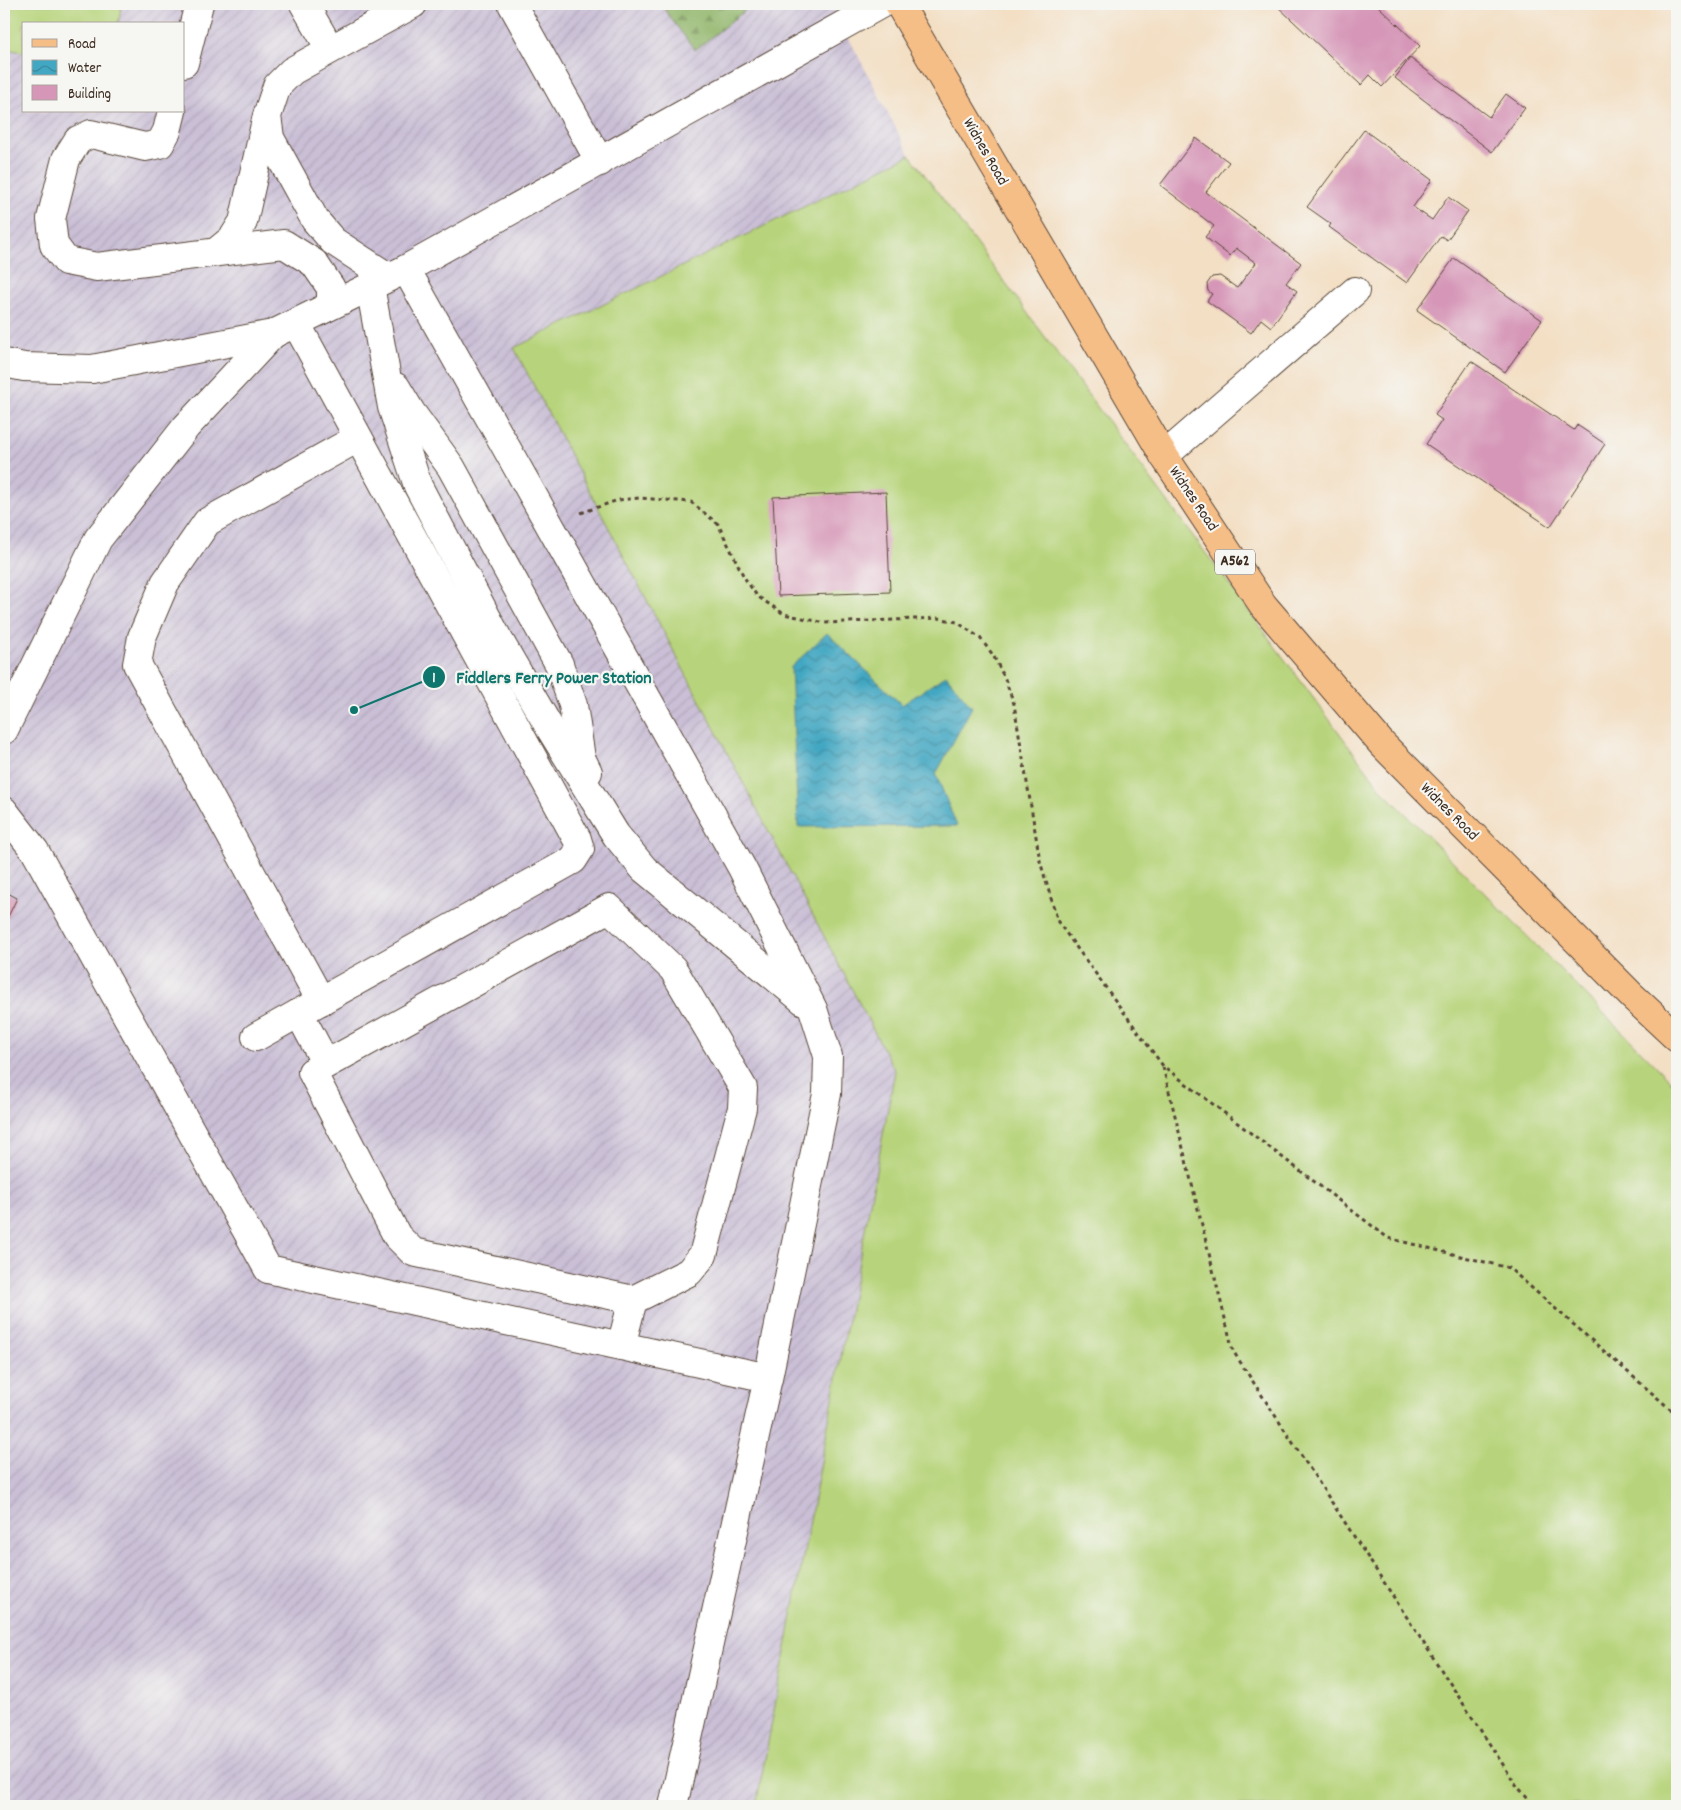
<svg xmlns="http://www.w3.org/2000/svg" width="1681" height="1810" viewBox="0 0 1681 1810" font-family="Dekko,sans-serif">
<style>
.industrial{fill:url(#industrial-furrows);fill-rule:evenodd}
.grass{fill:#b7d47b;stroke:#797f4c}
.forest{fill:url(#forest-firs);stroke:#667044}
.water{fill:url(#water-waves);stroke:#3e6870}
.building{fill:#d696b7}
.lines{fill:none;stroke-linecap:round;stroke-linejoin:round}
.minor-casing{stroke:#574537;stroke-width:30}
.major-casing{stroke:#574537;stroke-width:30}
.path{stroke:#574537;stroke-width:3;stroke-dasharray:4 4;stroke-linecap:butt}
.minor{stroke:#fff;stroke-width:28}
.major{stroke:#f6be87;stroke-width:28}
.labels{text-anchor:middle;dominant-baseline:central;stroke-width:4.5;stroke-linejoin:round;paint-order:stroke}
.shield{fill:#f6f6f2;stroke:#73675e;stroke-width:1}
.shield-label{font-size:15px;font-weight:bold;fill:#3b2a1e}
.street-label{font-size:16px;fill:#3b2a1e;stroke:#f6f6f2}
.leader{fill:none;stroke:#0f766e;stroke-width:2}
.callout-dot{fill:#0f766e;stroke:#f6f6f2;stroke-width:2}
.mark-label{font-size:15px;text-anchor:middle;font-weight:bold;fill:#fff}
.callout-label{font-size:18px;text-anchor:middle;font-weight:bold;fill:#0f766e;stroke:#f6f6f2;stroke-width:4.5;stroke-linejoin:round;paint-order:stroke}
</style>
<defs>
<pattern id="industrial-furrows" width="10" height="10" patternUnits="userSpaceOnUse" patternTransform="scale(1.25)"><rect width="10" height="10" fill="#cabfd6"/><path d="M-1 1l2-2M0 10L10 0M9 11l2-2" fill="none" stroke="#aea4b7"/></pattern>
<pattern id="forest-firs" width="22" height="20" patternUnits="userSpaceOnUse" patternTransform="scale(1.25)"><rect width="22" height="20" fill="#91b66b"/><path d="M5 1l3.5 6h-7zM16 11l3.5 6h-7z" fill="#789457"/></pattern>
<pattern id="water-waves" width="16" height="10" patternUnits="userSpaceOnUse" patternTransform="scale(1.25)"><rect width="16" height="10" fill="#42a7c2"/><path d="M0 5q4-4 8 0t8 0" fill="none" stroke="#38889d"/></pattern>
</defs>
<rect width="100%" height="100%" fill="#f6f6f2"/>
<filter id="ink" filterUnits="userSpaceOnUse"><feTurbulence type="fractalNoise" baseFrequency=".02" numOctaves="2"/><feDisplacementMap in="SourceGraphic" scale="10" xChannelSelector="R" yChannelSelector="G"/><feConvolveMatrix kernelMatrix="1 2 1 2 8 2 1 2 1" color-interpolation-filters="sRGB"/></filter>
<filter id="wash" filterUnits="userSpaceOnUse"><feTurbulence type="fractalNoise" baseFrequency=".0096" numOctaves="4" result="noise"/><feDisplacementMap in="SourceGraphic" scale="20" xChannelSelector="R" yChannelSelector="G"/><feGaussianBlur stdDeviation="1.12" result="paint"/><feColorMatrix in="noise" values="0 0 0 0 0 0 0 0 0 0 0 0 0 0 0 0 0 1.4 0 .05"/><feComposite in="paint" operator="in"/></filter>
<g filter="url(#wash)">
<rect width="100%" height="100%" fill="#f3dfc4"/>
<path class="industrial" d="M4,4H831L910,155L514,348L895,1071L756,1806H4ZM24,24H184V111H24Z"/>
<g class="grass">
<path d="M4,4H122L118,24H24V52L4,49Z"/>
<path d="M910,155L1381,789L1677,1087V1806H756L895,1071L514,348Z"/>
</g>
<path class="forest" d="M662,4H753L695,50L669,16Z"/>
<path class="water" d="M827,633L902,705L946,675L972,707L936,774L957,826L798,827L791,667Z"/>
<g id="blocks">
<g class="building">
<path d="M1275,4H1376L1420,46L1382,87L1370,75L1361,85Z"/>
<path d="M1410,58L1489,117L1506,94L1525,108L1492,152L1395,78Z"/>
<path d="M1364,130L1432,180L1413,207L1432,220L1448,197L1468,211L1447,240L1441,236L1407,283L1329,227L1331,224L1307,207Z"/>
<path d="M1196,138L1229,162L1206,192L1301,263L1286,283L1297,291L1271,327L1261,319L1251,333L1207,301L1212,294L1208,291L1207,284L1212,277L1220,276L1237,288L1256,263L1236,248L1230,256L1205,237L1214,226L1160,185Z"/>
<path d="M1454,258L1542,320L1505,372L1417,310Z"/>
<path d="M1471,361L1574,430L1577,425L1605,444L1550,527L1426,444L1442,420L1435,415Z"/>
<path d="M886,492L890,592L778,596L773,497Z"/>
<path d="M4,891L17,898L4,925Z"/>
</g>
</g>
</g>
<g filter="url(#ink)">
<use href="#blocks" fill-opacity="0" stroke="#574537" stroke-width="1"/>
<g class="lines">
<g class="minor-casing">
<g id="minor">
<path d="M304,4L330,49"/>
<path d="M512,4L600,162"/>
<path d="M184,63L199,4"/>
<path d="M172,111L167,131L160,144L145,147L91,134L78,140L66,159L51,219L54,245L66,261L97,267L284,244L314,263L331,288V305"/>
<path d="M216,252L233,238L243,222L266,120"/>
<path d="M406,269L742,868L813,1009L828,1056L827,1094L768,1378L673,1806"/>
<path d="M388,277L333,241L315,220L270,138L267,116L277,86L292,71L413,4"/>
<path d="M370,286L392,407L418,486L496,635L551,730L616,835L644,869L804,1001"/>
<path d="M4,363L24,367L92,369L273,334L406,269L881,4"/>
<path d="M396,387L411,412L451,467L559,664L573,705L581,758L588,772"/>
<path d="M1164,456L1355,291"/>
<path d="M4,730L98,539L186,427L273,334"/>
<path d="M4,811L35,851L268,1269L768,1378"/>
<path d="M321,1001L137,664L142,637L165,583L207,522L358,438"/>
<path d="M299,1013L326,1064"/>
<path d="M256,1037L573,860L580,849L577,839L296,323"/>
<path d="M621,1346L633,1300L413,1252L397,1236L312,1072L609,908L673,969L743,1088L742,1108L703,1255L689,1272L633,1300"/>
</g>
</g>
<g class="major-casing">
<path id="major" d="M899,4L1164,456L1263,605L1382,744L1632,996L1677,1038"/>
</g>
<g class="path">
<path d="M581,513L618,500L640,498L691,502L718,524L744,577L757,596L784,614L825,623L938,618L957,622L980,638L993,655L1005,679L1014,704L1040,861L1058,922L1163,1066L1388,1238L1509,1268L1677,1415"/>
<path d="M1163,1067L1233,1351L1517,1786L1534,1806"/>
</g>
<use href="#minor" class="minor"/>
<use href="#major" class="major"/>
</g>
</g>
<g class="labels">
<rect class="shield" x="1215" y="549.5" width="40" height="25" rx="4"/>
<g class="shield-label">
<text x="1235" y="562">A562</text>
</g>
<g class="street-label">
<text transform="translate(985 152) rotate(60)">Widnes Road</text>
<text transform="translate(1193 499) rotate(56)">Widnes Road</text>
<text transform="translate(1449 812) rotate(45)">Widnes Road</text>
</g>
</g>
<path class="leader" d="M354 710L434 677"/>
<g class="callout-dot">
<circle cx="354" cy="710" r="5"/>
<circle cx="434" cy="677" r="12"/>
</g>
<g class="mark-label">
<text x="434" y="682">1</text>
</g>
<g class="callout-label">
<text x="554" y="683">Fiddlers Ferry Power Station</text>
</g>
<rect width="1681" height="1810" fill="none" stroke="#f6f6f2" stroke-width="20"/>
<rect x="22" y="22" width="162" height="90" fill="#f6f6f2" stroke="#aba49d"/>
<rect x="32" y="39" width="25" height="8" fill="#f6be87" stroke="#aba49d"/>
<text x="68" y="48" font-size="15" fill="#3b2a1e">Road</text>
<rect x="32" y="60" width="25" height="15" fill="url(#water-waves)" stroke="#aba49d"/>
<text x="68" y="72" font-size="15" fill="#3b2a1e">Water</text>
<rect x="32" y="85" width="25" height="15" fill="#d696b7" stroke="#aba49d"/>
<text x="68" y="98" font-size="15" fill="#3b2a1e">Building</text>
</svg>
